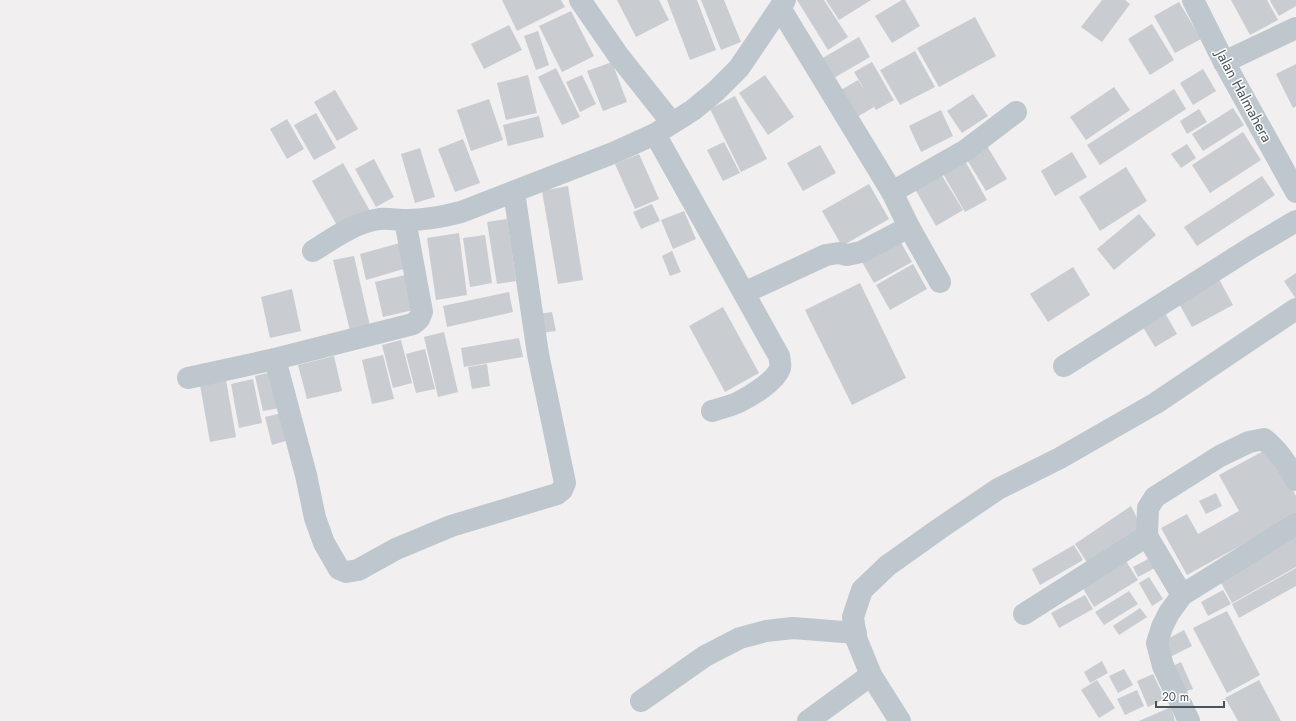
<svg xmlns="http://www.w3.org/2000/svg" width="1296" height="721" viewBox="0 0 1296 721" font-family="Jost,sans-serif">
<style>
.building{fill:#c9ccd1}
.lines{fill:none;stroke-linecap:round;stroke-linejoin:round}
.minor{stroke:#bec7cd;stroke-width:22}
.labels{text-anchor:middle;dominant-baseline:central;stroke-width:3;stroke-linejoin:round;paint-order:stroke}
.street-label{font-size:15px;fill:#48535b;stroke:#fff}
</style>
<rect width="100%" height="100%" fill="#f1efef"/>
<g class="building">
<path d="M502,0H561L565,7L517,31Z"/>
<path d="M617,0H659L669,20L636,37Z"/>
<path d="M667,0H697L716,50L690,60Z"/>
<path d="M701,0H724L741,42L721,50Z"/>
<path d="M797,0H824L848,37L828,50Z"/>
<path d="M826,0H871L839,20Z"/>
<path d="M902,0H905L920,26L892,43L875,16Z"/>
<path d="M1102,0H1125L1130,4L1102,42L1081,27Z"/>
<path d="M1231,0H1267L1278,20L1250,35Z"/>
<path d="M1271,0H1296V6L1279,16L1270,1Z"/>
<path d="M1179,2L1201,39L1175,53L1154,16Z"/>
<path d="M571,11L594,56L562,72L539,26Z"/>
<path d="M975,17L996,56L939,87L917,48Z"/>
<path d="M1152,24L1174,60L1150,75L1128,39Z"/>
<path d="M509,25L522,50L484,69L471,44Z"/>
<path d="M538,31L549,65L536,70L524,36Z"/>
<path d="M859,37L870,57L832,79L821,59Z"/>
<path d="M915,51L935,87L900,105L880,70Z"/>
<path d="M612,62L627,102L603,111L587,71Z"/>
<path d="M872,62L894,100L876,110L870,99L874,107L857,117L841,90L858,80L866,92L854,72Z"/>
<path d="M1296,64V106L1293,108L1276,74Z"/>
<path d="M556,68L580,117L562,125L538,77Z"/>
<path d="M1203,69L1216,91L1193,105L1180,83Z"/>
<path d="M528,75L537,113L506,120L497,83Z"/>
<path d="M582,75L596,104L580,112L566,82Z"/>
<path d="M765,75L794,117L768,135L739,93Z"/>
<path d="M1114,87L1130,110L1086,140L1070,117Z"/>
<path d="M1174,89L1186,109L1100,165L1087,145Z"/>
<path d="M335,90L358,129L337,141L314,102Z"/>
<path d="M973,94L988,116L962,133L947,111Z"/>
<path d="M735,96L767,159L741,172L710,109Z"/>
<path d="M489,99L503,140L471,151L457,110Z"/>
<path d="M1233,108L1244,125L1203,151L1192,134Z"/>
<path d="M1199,109L1207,122L1187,134L1180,121Z"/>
<path d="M941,110L953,136L921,152L909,126Z"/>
<path d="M316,113L336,148L314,160L294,125Z"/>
<path d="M539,116L544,137L508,146L503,125Z"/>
<path d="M287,119L304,149L287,159L270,129Z"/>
<path d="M1243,132L1261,160L1210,193L1192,165Z"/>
<path d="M463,139L480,183L455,192L438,149Z"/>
<path d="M724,142L740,173L723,181L707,150Z"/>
<path d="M1187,144L1196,158L1181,168L1171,154Z"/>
<path d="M820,145L836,173L803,191L787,163Z"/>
<path d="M987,146L1007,179L986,191L966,158Z"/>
<path d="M420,148L435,197L415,203L401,154Z"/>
<path d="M1072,152L1087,177L1055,196L1041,171Z"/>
<path d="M639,154L659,199L635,209L615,164Z"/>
<path d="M374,159L394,197L376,207L355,169Z"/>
<path d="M964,159L987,200L965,212L942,172Z"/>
<path d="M343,163L370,211L339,229L312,181Z"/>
<path d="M1126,167L1147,201L1100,231L1079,197Z"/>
<path d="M941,174L963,210L936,226L915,189Z"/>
<path d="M1262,176L1275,195L1197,246L1184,227Z"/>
<path d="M869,184L889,219L842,246L822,211Z"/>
<path d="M568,186L583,280L558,284L542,191Z"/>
<path d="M652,204L660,221L641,229L633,212Z"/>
<path d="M684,211L696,239L673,249L661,220Z"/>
<path d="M1139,214L1156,235L1114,270L1097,249Z"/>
<path d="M507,219L516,281L497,284L487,222Z"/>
<path d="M459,233L467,295L436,300L427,238Z"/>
<path d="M485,235L492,283L470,287L463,238Z"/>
<path d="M899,239L912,262L874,283L861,260Z"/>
<path d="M400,243L407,268L366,280L360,254Z"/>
<path d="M672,251L681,272L670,276L662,256Z"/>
<path d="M354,256L370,326L350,331L333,260Z"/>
<path d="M913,264L927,289L890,310L876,285Z"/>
<path d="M1073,267L1090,295L1048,322L1030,294Z"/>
<path d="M1296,273V299L1284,281Z"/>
<path d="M405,275L413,310L383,317L375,282Z"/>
<path d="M1219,279L1233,305L1192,327L1178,302Z"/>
<path d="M860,283L906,378L852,405L805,310Z"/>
<path d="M292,289L301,331L270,338L261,297Z"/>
<path d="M509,292L513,312L447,327L443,306Z"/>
<path d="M723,307L759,373L725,392L689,326Z"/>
<path d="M1164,311L1177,334L1155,347L1141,324Z"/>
<path d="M552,312L556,331L541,333L538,314Z"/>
<path d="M444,332L458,392L438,397L424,337Z"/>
<path d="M519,338L523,357L464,367L461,348Z"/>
<path d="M401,340L412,383L393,388L382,345Z"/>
<path d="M425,349L435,389L416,393L406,354Z"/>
<path d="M383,355L394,399L372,404L362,360Z"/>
<path d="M334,356L342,391L307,399L298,365Z"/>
<path d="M487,364L490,386L472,389L468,367Z"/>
<path d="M272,372L280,408L263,411L255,376Z"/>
<path d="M253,379L262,423L239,428L231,384Z"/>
<path d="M226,380L236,437L210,442L200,385Z"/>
<path d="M282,413L289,440L272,445L265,417Z"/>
<path d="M1269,448L1296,496V515L1187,575L1161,528L1187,514L1198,534L1239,511L1219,475Z"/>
<path d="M1216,493L1222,506L1206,514L1199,501Z"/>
<path d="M1131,506L1142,528L1090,567L1075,544Z"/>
<path d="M1296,533V567L1232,603L1218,577Z"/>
<path d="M1074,545L1083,560L1040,585L1032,569Z"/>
<path d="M1124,558L1138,580L1094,607L1081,585Z"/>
<path d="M1150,558L1155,568L1138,577L1133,567Z"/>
<path d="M1296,568V586L1239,618L1232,604Z"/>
<path d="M1149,577L1163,599L1152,606L1139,583Z"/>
<path d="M1223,590L1231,604L1208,616L1201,602Z"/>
<path d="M1129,591L1138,604L1104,625L1095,612Z"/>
<path d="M1085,595L1093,609L1059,628L1051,613Z"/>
<path d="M1140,608L1147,617L1119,635L1113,626Z"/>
<path d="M1227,611L1260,675L1227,693L1193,628Z"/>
<path d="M1184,630L1192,646L1170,657L1162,642Z"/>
<path d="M1102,661L1108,673L1090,683L1084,672Z"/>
<path d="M1181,662L1193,689L1178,694L1167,669Z"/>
<path d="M1124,669L1133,685L1118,693L1109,676Z"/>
<path d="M1153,674L1165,699L1148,707L1137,681Z"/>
<path d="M1097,680L1115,708L1099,718L1081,690Z"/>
<path d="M1259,680L1281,721H1238L1225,698Z"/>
<path d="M1137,690L1144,706L1125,715L1117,699Z"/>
<path d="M1171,707L1175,721H1139Z"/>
</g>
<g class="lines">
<g class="minor">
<path d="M580,0L618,55L672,123"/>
<path d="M1193,0L1224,62L1296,192"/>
<path d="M780,8L892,192L966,150L1016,112"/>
<path d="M1224,62L1296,28"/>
<path d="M655,134L779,356C780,360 781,364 780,368C776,381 751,396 739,402C731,406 721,408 712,411"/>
<path d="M892,192L909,227L940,282"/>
<path d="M313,251C334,238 354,223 379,219C388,218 397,220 407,220C427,220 442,217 461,212L613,153L655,134L693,110L716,91L739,68L785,0"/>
<path d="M744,293L826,255L839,253L847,255L861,252L909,227"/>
<path d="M275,359L306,475L315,518L324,543L339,569L346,572L358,570L396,549L451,526L557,494L562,490L565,483L538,354L514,192"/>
<path d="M1064,366L1252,247L1296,221"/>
<path d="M188,378L275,359L413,324L419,319L422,312L405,220"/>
<path d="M1182,595L1147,536L1148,508L1155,497L1220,456L1249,442L1264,439C1278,450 1288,465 1296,480"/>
<path d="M1024,614L1147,536"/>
<path d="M641,701L705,656L740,638L766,631L793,628L856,633"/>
<path d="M808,721L871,675"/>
<path d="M900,721L871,675L856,638L853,617L862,590L887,566L939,529L998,489L1060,458L1156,403L1296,309"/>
<path d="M1189,721L1163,666L1157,643L1162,627L1169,613L1182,595L1296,524"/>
</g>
</g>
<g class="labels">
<g class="street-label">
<text transform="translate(1244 96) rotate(62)">Jalan Halmahera</text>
</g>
</g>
<path d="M1156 701v6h68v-6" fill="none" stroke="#48535b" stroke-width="2"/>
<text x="1162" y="701" font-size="12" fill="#48535b" stroke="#ffffff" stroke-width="3" paint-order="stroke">20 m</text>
</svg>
